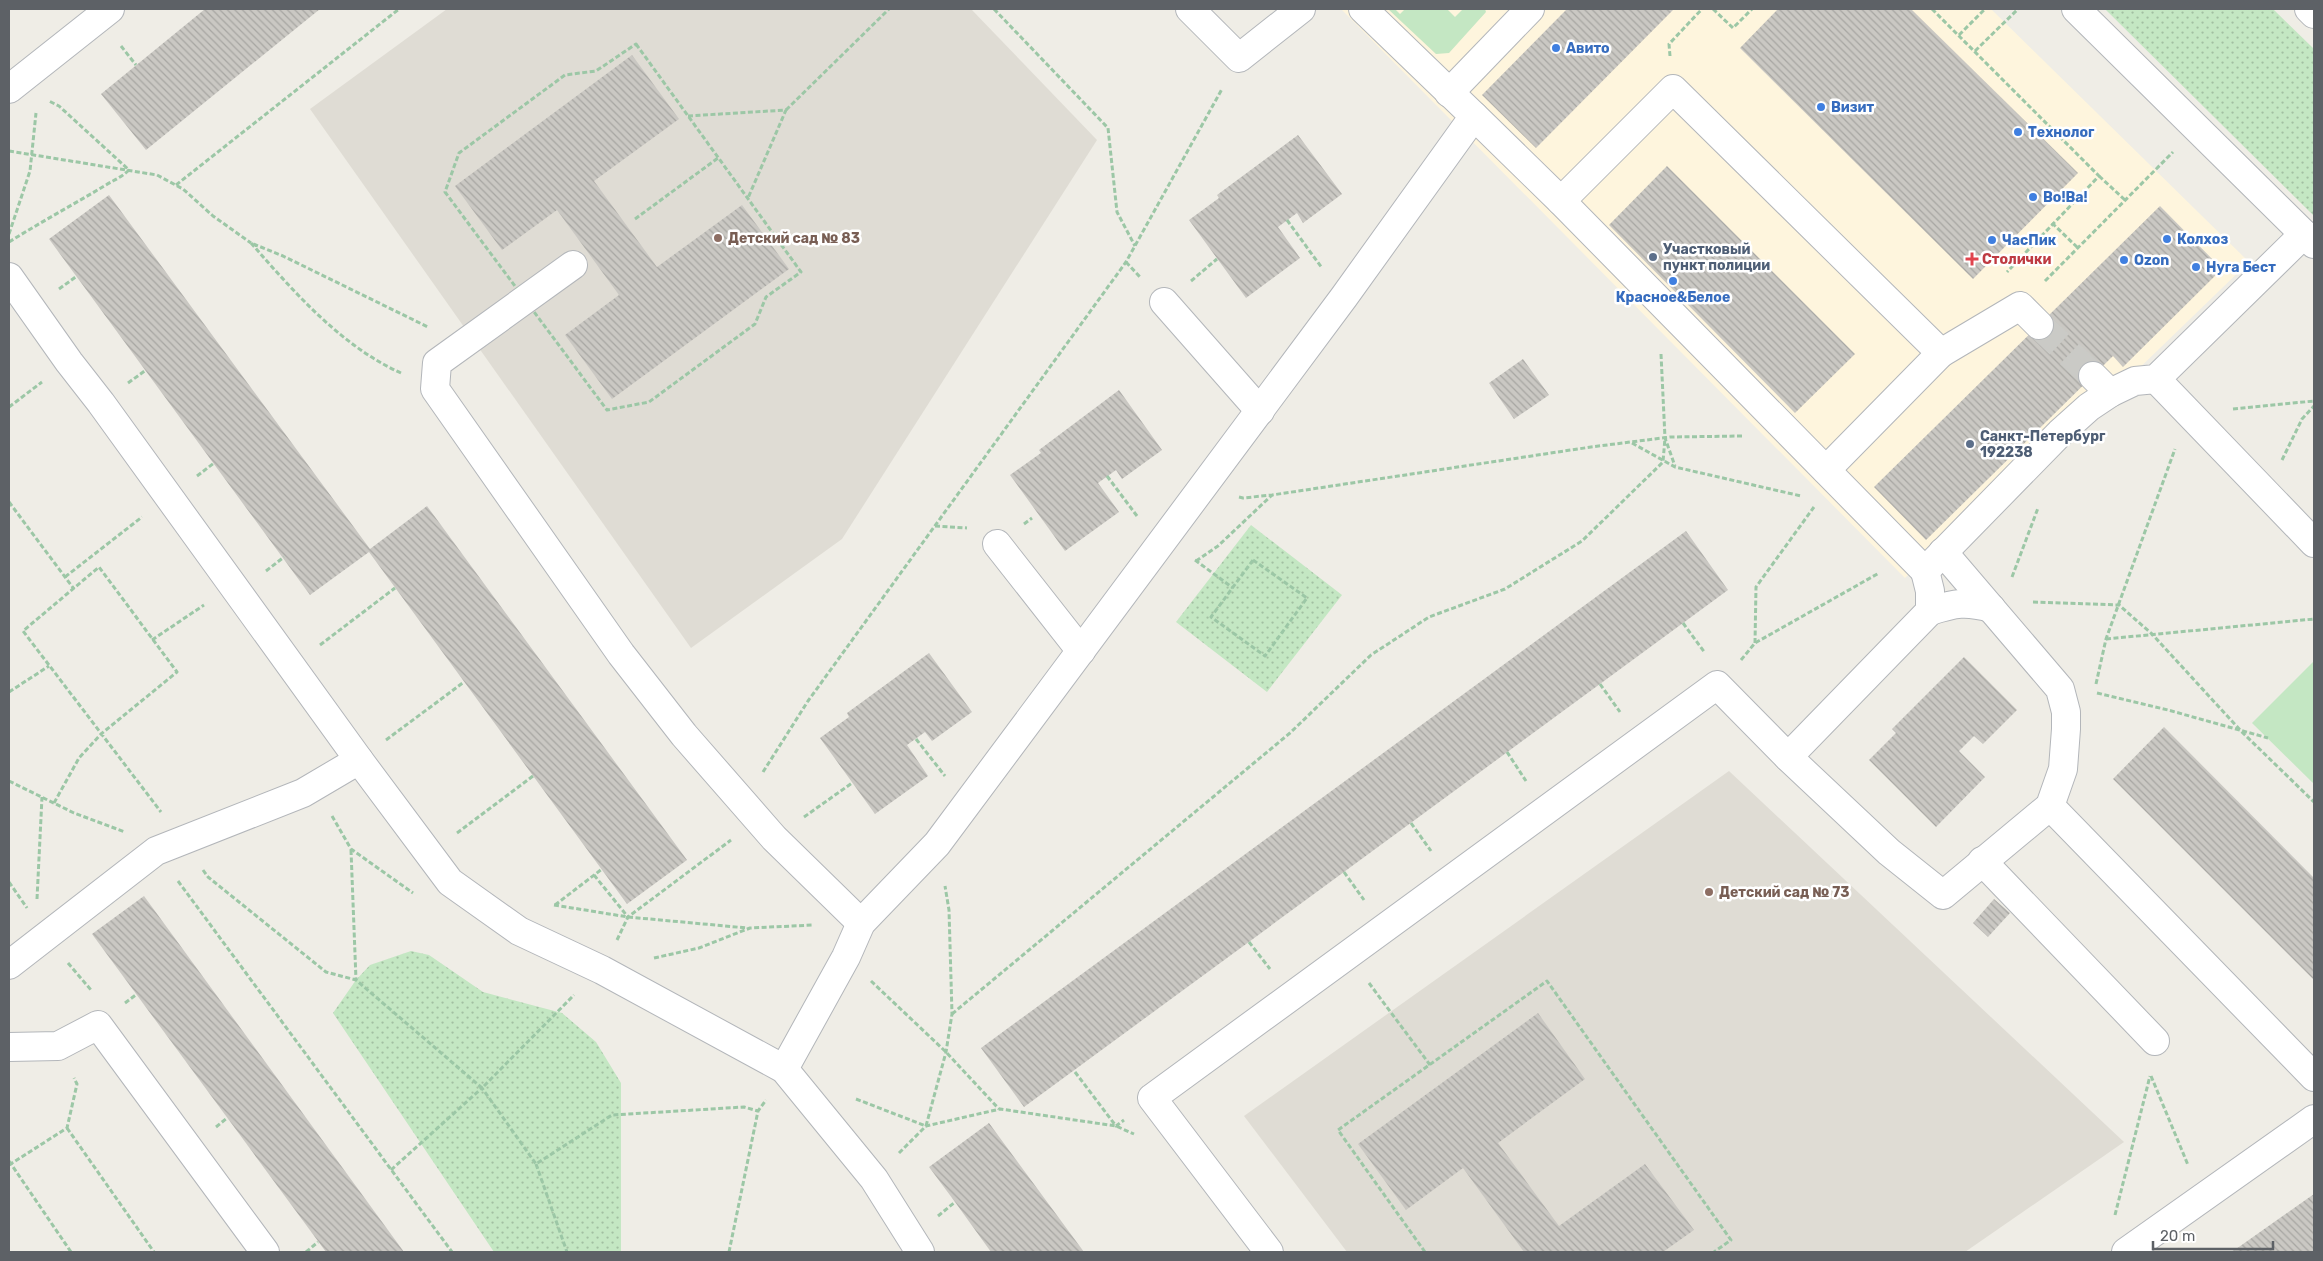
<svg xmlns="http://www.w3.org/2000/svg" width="2323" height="1261" viewBox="0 0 2323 1261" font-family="Rubik,sans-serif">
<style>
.commercial{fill:#fef5dd}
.education{fill:#dfdcd4}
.grass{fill:#c4e7c3}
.park{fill:url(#park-dots)}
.building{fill:url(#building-back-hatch)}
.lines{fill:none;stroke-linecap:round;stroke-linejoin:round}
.minor-tunnel{stroke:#cacac6;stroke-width:28;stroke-dasharray:28 14;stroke-linecap:butt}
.minor-casing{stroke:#b3b6ba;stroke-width:30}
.path{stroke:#9cc7a6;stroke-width:3;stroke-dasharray:5 2.5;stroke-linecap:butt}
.minor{stroke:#fff;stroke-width:28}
.shop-dot{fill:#3f7fe0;stroke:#fff;stroke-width:2}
.education-dot{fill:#8d6e63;stroke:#fff;stroke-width:2}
.service-dot{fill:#5c6f8a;stroke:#fff;stroke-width:2}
.health-dot{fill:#e0444e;stroke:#fff;stroke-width:2}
.labels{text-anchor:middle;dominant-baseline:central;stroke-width:5;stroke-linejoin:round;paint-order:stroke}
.shop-label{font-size:14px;font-weight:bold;fill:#366cbe;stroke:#fff;text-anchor:start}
.education-label{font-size:14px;font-weight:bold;fill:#785e54;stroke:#fff;text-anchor:start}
.service-label{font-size:14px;font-weight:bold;fill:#4e5e75;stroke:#fff;text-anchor:start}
.health-label{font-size:14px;font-weight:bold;fill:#be3a42;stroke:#fff;text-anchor:start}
</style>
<defs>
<pattern id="park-dots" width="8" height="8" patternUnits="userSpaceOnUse" patternTransform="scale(1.25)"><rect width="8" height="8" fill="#c4e7c3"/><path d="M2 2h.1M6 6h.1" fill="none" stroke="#a2bfa2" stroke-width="1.8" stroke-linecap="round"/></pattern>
<pattern id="building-back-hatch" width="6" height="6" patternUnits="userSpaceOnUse" patternTransform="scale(1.25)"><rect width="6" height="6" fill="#cac8c3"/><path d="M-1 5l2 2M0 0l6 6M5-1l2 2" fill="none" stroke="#a7a6a2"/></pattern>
</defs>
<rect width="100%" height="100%" fill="#efede6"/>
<path class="commercial" d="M1341,9H1991L2249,262L2128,379L2104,382L1905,578Z"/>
<g class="education">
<path d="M447,9H971L1097,140L842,539L691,648L310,109Z"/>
<path d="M1729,771L2124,1142L1965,1252H1347L1244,1116Z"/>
</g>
<g class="grass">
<path d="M1388,9H1395L1400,14L1405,9H1447L1455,17L1463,9H1485L1486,12L1449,53L1436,54Z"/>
<path d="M2314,661V784L2252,723Z"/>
</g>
<g class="park">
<path d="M2105,9H2273L2314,49V216Z"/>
<path d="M1251,525L1342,595L1267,692L1176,622Z"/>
<path d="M411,951L429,955L483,992L562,1013L596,1042L621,1083V1252H494L333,1013L356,980L370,965Z"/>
</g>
<g class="building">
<path d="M205,9H320L146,150L101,94Z"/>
<path d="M1567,9H1674L1536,148L1482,95Z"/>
<path d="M1778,9H1911L2078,173L1973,279L1740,48Z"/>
<path d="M632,55L679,119L594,181L657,267L742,205L789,269L612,399L565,335L619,295L557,210L502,250L455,186Z"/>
<path d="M1298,135L1342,194L1303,223L1297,213L1278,227L1300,258L1246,298L1189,220L1219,198L1217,195Z"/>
<path d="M1667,166L1855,354L1795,413L1609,225Z"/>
<path d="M109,195L370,549L427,506L687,860L627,904L369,552L310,595L49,239Z"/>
<path d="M2160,206L2222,269L2123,367L2113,356L1926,540L1874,487Z"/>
<path d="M1523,359L1549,395L1514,419L1489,383Z"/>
<path d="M1119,390L1162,450L1122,479L1116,470L1098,483L1119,512L1065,551L1010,475L1041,453L1039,450Z"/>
<path d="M1686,531L1728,590L1024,1107L981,1048Z"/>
<path d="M929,653L972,712L932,741L925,732L907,745L928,776L875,814L820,738L849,717L847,713Z"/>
<path d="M1964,657L2017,710L1983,744L1974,736L1959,751L1985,777L1936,827L1869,760L1896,733L1892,729Z"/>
<path d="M2164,727L2314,878V980L2113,779Z"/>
<path d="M144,896L404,1252H326L92,934Z"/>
<path d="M1994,899L2010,913L1988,937L1973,923Z"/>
<path d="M1538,1013L1585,1079L1498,1143L1559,1226L1645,1164L1694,1230L1663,1252H1524L1463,1168L1406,1210L1358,1144Z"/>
<path d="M989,1123L1084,1252H991L955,1202L929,1167Z"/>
<path d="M2314,1194V1252H2231L2236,1249Z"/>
</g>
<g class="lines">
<path class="minor-tunnel" d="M2039,325L2093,376"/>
<g class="minor-casing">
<g id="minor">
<path d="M1190,9L1239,58L1301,9"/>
<path d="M2076,9L2314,244"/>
<path d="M2309,9L2314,14"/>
<path d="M9,89L110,9"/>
<path d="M1449,93L1530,9"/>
<path d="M1474,116L1561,201L1925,571L2060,433L2089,407L2110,393L2135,381L2156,379L2304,234"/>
<path d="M1561,201L1673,89L1941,353L1826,470"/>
<path d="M573,265L437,363L435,389L621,654L684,735L774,838L861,923"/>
<path d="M9,277L69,362L101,403L359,760L450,882L519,931L602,970L784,1069L874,1179L920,1252"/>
<path d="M1164,302L1260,411"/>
<path d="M1941,353L2020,306L2039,325"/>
<path d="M2093,376L2110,393"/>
<path d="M2156,379L2314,543"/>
<path d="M997,544L1081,651"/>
<path d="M1930,611C1956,603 1965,601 1991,608"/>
<path d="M1788,757L1930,611V591L1925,571"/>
<path d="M2050,806L2314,1077"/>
<path d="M1982,861L2155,1041"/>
<path d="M9,965L156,851L303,793L359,760"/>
<path d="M9,1047L58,1046L98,1025L265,1252"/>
<path d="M784,1069L846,957L861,923L937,844L1344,297L1474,116L1363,9"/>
<path d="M1269,1252L1152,1098L1717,685L1788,757L1889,852L1943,895L2050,806L2063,769L2066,729V712L2060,689L1943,552"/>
<path d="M2126,1252L2314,1119"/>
</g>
</g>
<g class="path">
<path d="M994,9L1108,128L1117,212L1135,246"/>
<path d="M1713,9L1733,28L1752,9"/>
<path d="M1932,9L2099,176L2007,272"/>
<path d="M1959,35L1985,9"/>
<path d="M636,44L801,272L766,297L755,324L649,402L607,410L445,192L459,153L565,75L596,71Z"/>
<path d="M121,46L136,65"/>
<path d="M1975,51L2018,9"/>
<path d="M1670,56L1669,44L1702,9"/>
<path d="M786,110L889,9"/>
<path d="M688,116L786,110L748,198"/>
<path d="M9,151L157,175L183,189L213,216L251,243"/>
<path d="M2099,176L2125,200"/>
<path d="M176,185L399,9"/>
<path d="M635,219L718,158"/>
<path d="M1287,220L1322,268"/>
<path d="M2052,223L2078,248"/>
<path d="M9,234L30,171L36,113"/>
<path d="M9,242C41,222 74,204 106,185C114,180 122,177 129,170L59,106L49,101"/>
<path d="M1126,262L1140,277"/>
<path d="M1191,281L1217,259"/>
<path d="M2045,281L2173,152"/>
<path d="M59,289L77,276"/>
<path d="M1661,354L1665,438L1675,466"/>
<path d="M401,373C341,346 294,292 251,243L283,256L428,327"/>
<path d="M128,383L146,370"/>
<path d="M9,407L42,382"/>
<path d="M2233,409L2314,401"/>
<path d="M1632,443L1675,467L1801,496"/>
<path d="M2282,460L2302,419L2314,406"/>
<path d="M197,476L214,463"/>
<path d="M1107,476L1137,516"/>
<path d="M1239,497L1243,498L1272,495L1591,447L1670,437L1743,436"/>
<path d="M9,502L74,589"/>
<path d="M1024,524L1032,518"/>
<path d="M935,526L967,528"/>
<path d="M1195,560L1233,588"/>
<path d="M1253,560L1307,598L1265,656L1211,617Z"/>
<path d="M1196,561L1218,546L1272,495"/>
<path d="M266,571L284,557"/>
<path d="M65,577L142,517"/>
<path d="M2012,577L2038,508"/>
<path d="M2033,602L2119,605L2152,634L2241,731L2314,802"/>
<path d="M1683,623L1705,653"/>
<path d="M2106,639L2314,619"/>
<path d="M152,640L204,605"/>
<path d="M1755,643L1756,587L1814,507"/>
<path d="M320,645L395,588"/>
<path d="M1741,660L1755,643L1879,573"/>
<path d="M1600,684L1620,712"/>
<path d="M2096,684L2106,639L2175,449"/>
<path d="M9,692L49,666"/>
<path d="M2097,693L2168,710L2268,738"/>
<path d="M916,739L945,776"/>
<path d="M386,740L464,682"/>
<path d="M1507,752L1526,781"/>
<path d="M763,772L808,701L1126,262L1222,89"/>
<path d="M9,781L74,813L125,832"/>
<path d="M54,803L79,758L101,734L177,672L99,567L23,631L161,812"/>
<path d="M332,816L351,849L413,893"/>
<path d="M804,817L852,783"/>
<path d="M1411,823L1431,851"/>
<path d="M457,833L533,776"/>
<path d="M351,850L356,980"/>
<path d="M203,870L208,877L326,972L356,980L482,1088L574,995"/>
<path d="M1344,872L1364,900"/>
<path d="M594,875L628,917"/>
<path d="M178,881L452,1252"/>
<path d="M9,882L27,908"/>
<path d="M37,899L42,797"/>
<path d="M554,905L628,917L747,928"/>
<path d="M555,905L602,869"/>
<path d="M617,940L628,917L731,840"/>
<path d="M1249,942L1270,969"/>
<path d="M654,958L699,948L750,928L813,925"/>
<path d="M68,963L91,990"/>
<path d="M871,981L946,1052L999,1109"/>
<path d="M1369,983L1430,1065"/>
<path d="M125,1003L137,994"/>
<path d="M952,1014L1290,733L1371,655L1429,617L1505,589L1582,541L1663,462L1665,438"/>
<path d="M1075,1072L1116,1126L1124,1120"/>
<path d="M2151,1076L2188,1165"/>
<path d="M856,1099L926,1126L946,1052L952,1014L949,910L945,886"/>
<path d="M216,1127L227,1118"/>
<path d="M67,1128L154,1252"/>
<path d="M899,1153L926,1126L1000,1109L1116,1126L1134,1134"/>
<path d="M9,1161L71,1252"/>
<path d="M536,1164L567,1252"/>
<path d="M9,1165L67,1128L77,1084L74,1078"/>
<path d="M391,1170L482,1088L536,1164L612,1115L744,1107L758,1111"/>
<path d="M2115,1215L2150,1076"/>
<path d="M938,1216L955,1202"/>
<path d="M306,1252L318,1242"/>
<path d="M729,1252L758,1111L766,1100"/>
<path d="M1425,1252L1338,1130L1547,981L1731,1240L1714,1252"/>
</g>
<use href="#minor" class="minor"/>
</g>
<g class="shop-dot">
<circle cx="1556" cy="48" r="5"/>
<circle cx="1821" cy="107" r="5"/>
<circle cx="2018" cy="132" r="5"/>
<circle cx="2033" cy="197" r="5"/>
<circle cx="2167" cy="239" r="5"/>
<circle cx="1992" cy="240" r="5"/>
<circle cx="2124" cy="260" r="5"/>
<circle cx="2196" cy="267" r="5"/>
<circle cx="1673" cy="281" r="5"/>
</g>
<g class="education-dot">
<circle cx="718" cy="238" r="5"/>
<circle cx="1709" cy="892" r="5"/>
</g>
<g class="service-dot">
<circle cx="1653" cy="257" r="5"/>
<circle cx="1970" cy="444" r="5"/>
</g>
<path class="health-dot" d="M1969.5 251.5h5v5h5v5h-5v5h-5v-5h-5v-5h5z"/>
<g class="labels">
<g class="shop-label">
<text x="1566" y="48">Авито</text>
<text x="1831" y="107">Визит</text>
<text x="2028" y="132">Технолог</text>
<text x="2043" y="197">Во!Ва!</text>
<text x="2177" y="239">Колхоз</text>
<text x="2002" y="240">ЧасПик</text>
<text x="2134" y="260">Ozon</text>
<text x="2206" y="267">Нуга Бест</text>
<text x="1673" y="297" text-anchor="middle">Красное&amp;Белое</text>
</g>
<g class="education-label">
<text x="728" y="238">Детский сад № 83</text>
<text x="1719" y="892">Детский сад № 73</text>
</g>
<g class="service-label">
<text x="1663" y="249">Участковый<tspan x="1663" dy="16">пункт полиции</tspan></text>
<text x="1980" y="436">Санкт-Петербург<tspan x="1980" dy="16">192238</tspan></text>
</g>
<g class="health-label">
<text x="1982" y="259">Столички</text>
</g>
</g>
<rect width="2323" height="1261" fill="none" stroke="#5d6166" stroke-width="20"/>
<path d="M2153 1241v8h120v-8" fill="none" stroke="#5d6166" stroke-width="2.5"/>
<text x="2160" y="1241" font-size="15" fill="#5d6166" stroke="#ffffff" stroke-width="4" paint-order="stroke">20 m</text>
</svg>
